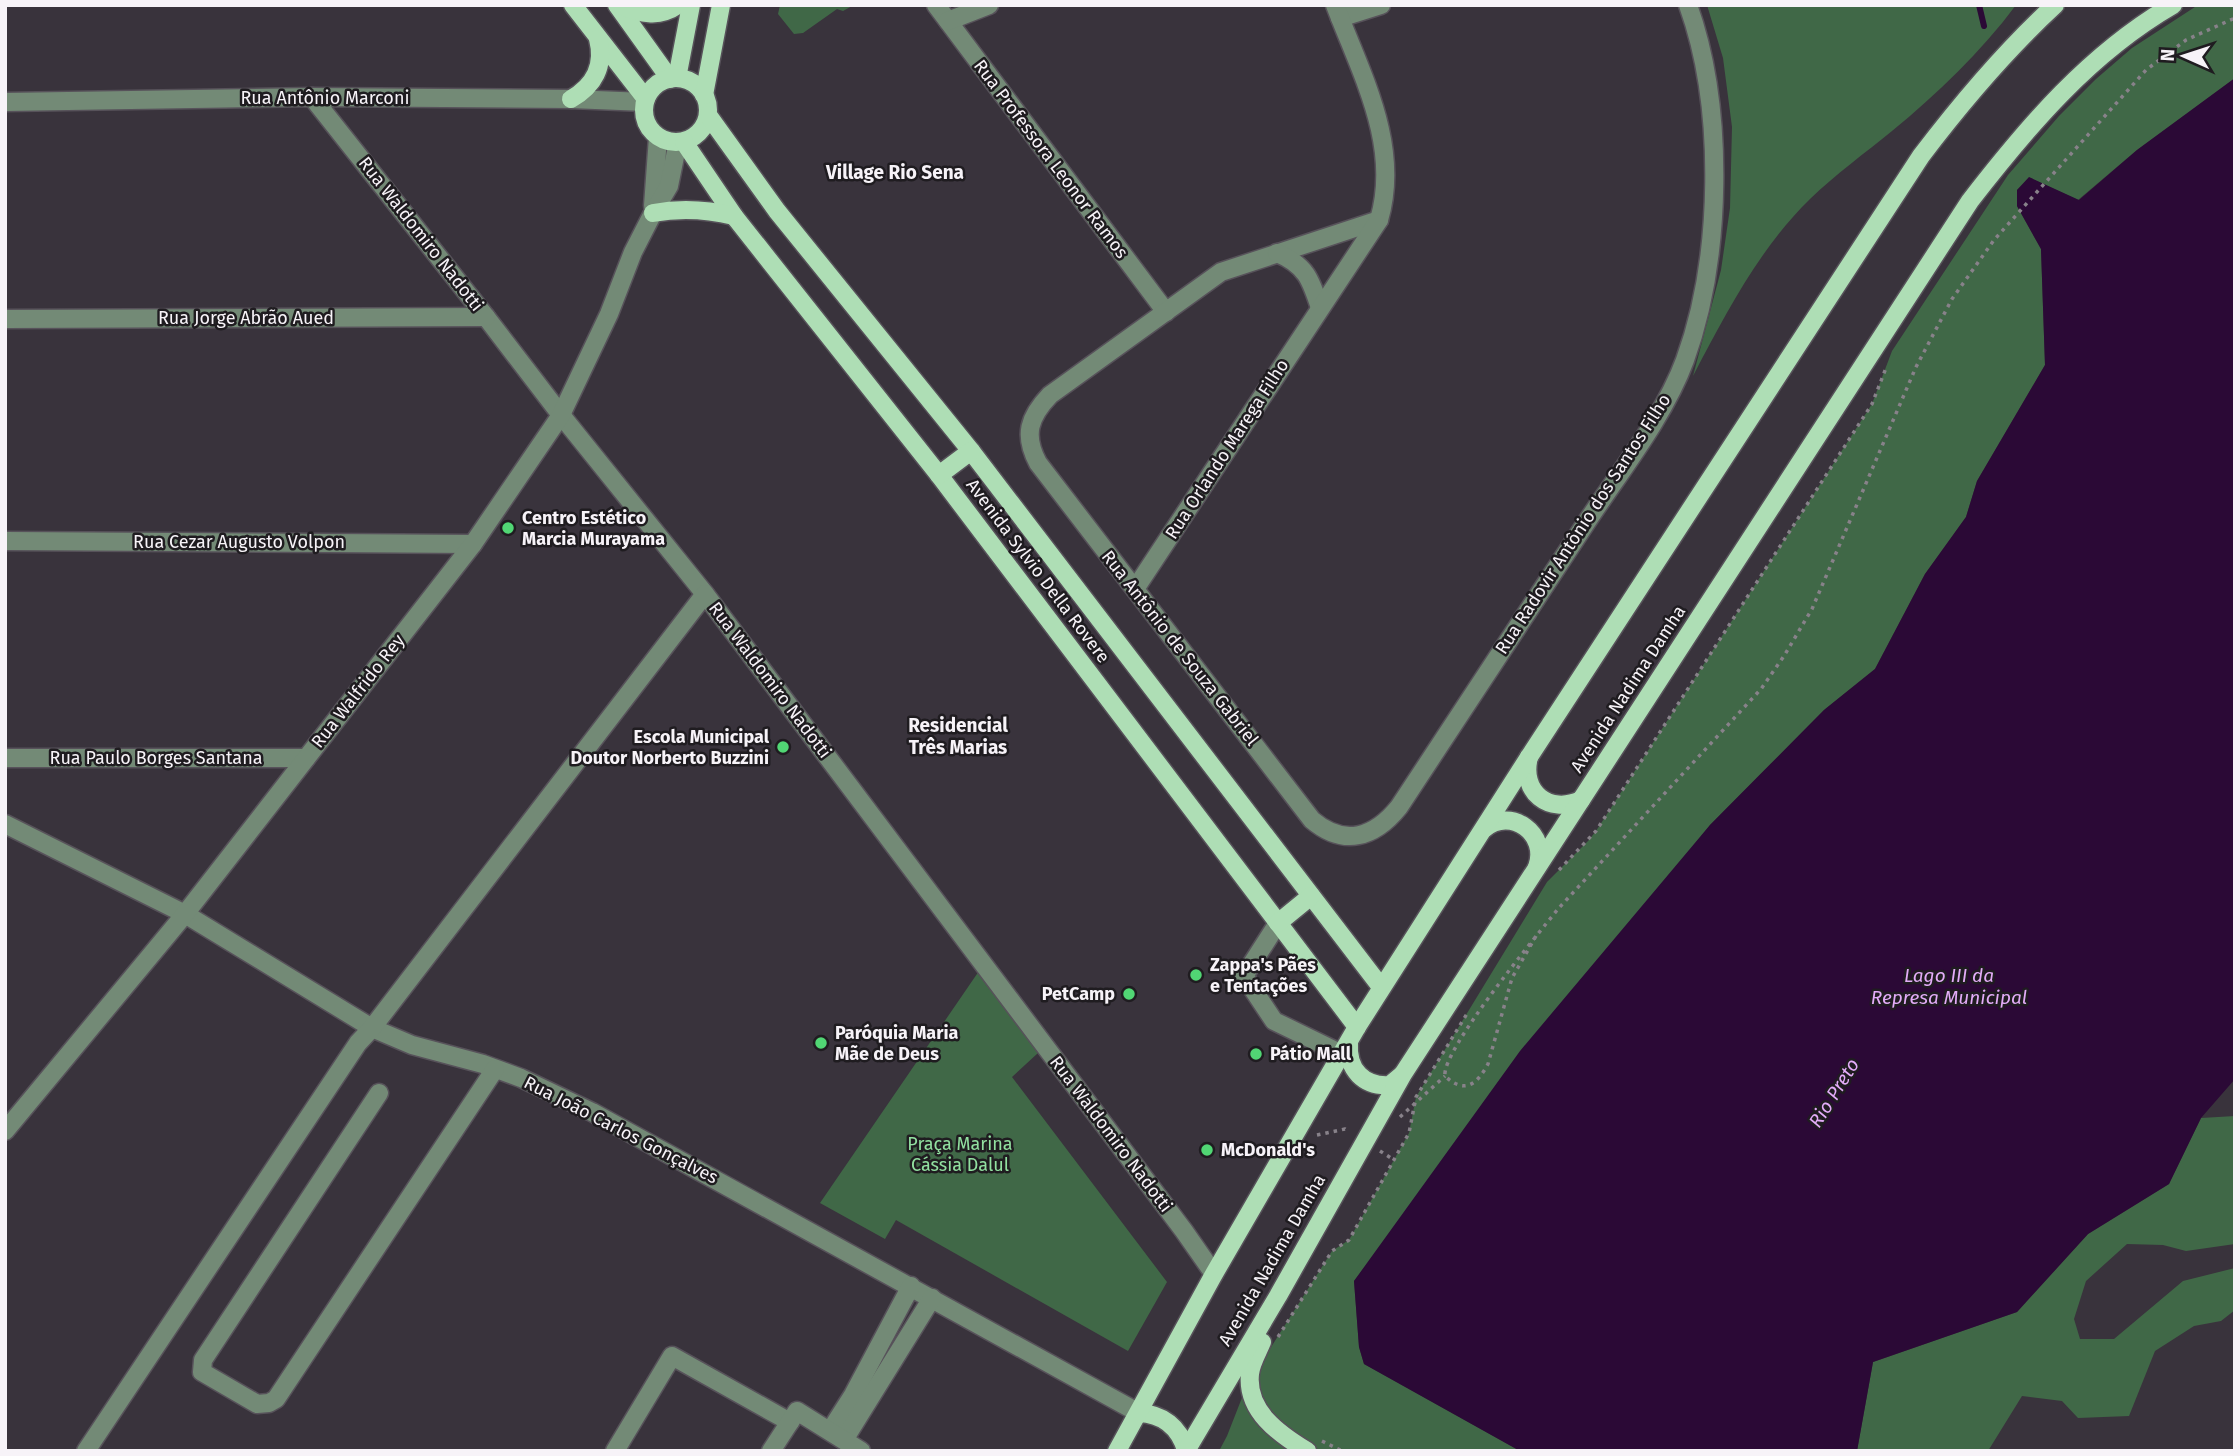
<svg xmlns="http://www.w3.org/2000/svg" width="2240" height="1456" viewBox="0 0 2240 1456" font-family="'Fira Sans',sans-serif">
<style>
.green{fill:#406847}
.water{fill:#2b0936}
.lines{fill:none;stroke-linecap:round;stroke-linejoin:round}
.stream{stroke:#2b0936;stroke-width:6}
.minor-casing{stroke:#57525a;stroke-width:21}
.major-casing{stroke:#57525a;stroke-width:21}
.path{stroke:#88828a;stroke-width:3.5;stroke-dasharray:3.5 5;stroke-linecap:butt}
.minor{stroke:#738a76;stroke-width:18}
.major{stroke:#aedeb5;stroke-width:18}
.poi-dot{fill:#51d674;stroke:#1f1c20;stroke-width:2.5}
.labels{text-anchor:middle;dominant-baseline:central;stroke-width:5;stroke-linejoin:round;paint-order:stroke}
.street-label{font-size:18px;fill:#f7f3f8;stroke:#1f1c20}
.poi-label{font-size:18px;font-weight:bold;fill:#f7f3f8;stroke:#1f1c20;text-anchor:start}
.park-label{font-size:18px;fill:#92e0a0;stroke:#1f1c20}
.neighbourhood-label{font-size:19px;font-weight:bold;fill:#f7f3f8;stroke:#1f1c20}
.water-label{font-size:19px;font-style:italic;fill:#e3acf8;stroke:#1f1c20}
</style>
<rect width="100%" height="100%" fill="#39333c"/>
<g class="green">
<path d="M780,5H854L843,11L837,9L803,33L794,34L778,14Z"/>
<path d="M1707,5H2016C1981,52 1937,94 1892,131C1865,153 1836,174 1810,199C1759,249 1726,313 1693,376L1721,270L1730,208L1732,127L1723,58Z"/>
<path d="M2198,5H2235V78L2137,150L2078,200L2030,178L2017,190V206L2041,249L2045,365L1977,481L1966,517L1925,574L1875,669L1824,710L1710,825L1354,1281L1359,1347L1364,1364L1520,1451H1219L1227,1436L1247,1385L1332,1251L1349,1240L1409,1133L1416,1097L1547,882L1588,841L1596,831L1872,404L1892,351L2008,175L2059,116L2096,79L2132,48Z"/>
<path d="M979,971L1038,1053L1012,1077L1167,1282L1128,1351L896,1220L885,1239L820,1203Z"/>
<path d="M2235,1116V1244L2186,1251L2163,1245L2127,1244L2086,1281L2074,1319L2080,1339H2114L2183,1281L2235,1268V1310L2221,1321L2194,1326L2155,1351L2129,1416L2078,1418L2062,1401L2022,1396L1988,1451H1857L1873,1362L2017,1312L2088,1234L2169,1184L2201,1118Z"/>
</g>
<path class="water" d="M2235,78V1079L2201,1118L2169,1184L2088,1234L2017,1312L1873,1362L1857,1451H1520L1364,1364L1359,1347L1354,1281L1520,1051L1710,825L1824,710L1875,669L1925,574L1966,517L1977,481L2045,365L2041,249L2017,206V190L2029,177L2079,200L2137,150Z"/>
<g class="lines">
<path class="stream" d="M1979,5L1984,26"/>
<g class="minor-casing">
<g id="minor">
<path d="M936,5L1166,312"/>
<path d="M1340,18L1381,5"/>
<path d="M948,21L989,5"/>
<path d="M312,97L486,317L561,415L705,594L1184,1231L1214,1274"/>
<path d="M5,102L312,97L571,99L645,102"/>
<path d="M653,206L658,137"/>
<path d="M1379,220L1221,272L1050,395C1029,417 1023,435 1038,463L1312,820C1344,847 1374,838 1399,807C1461,712 1524,618 1586,523C1619,473 1664,417 1685,360C1722,258 1725,108 1688,5"/>
<path d="M1277,253C1306,265 1311,280 1320,308"/>
<path d="M5,319L486,317"/>
<path d="M5,541L473,544"/>
<path d="M1135,589L1379,220C1401,145 1361,74 1335,5"/>
<path d="M5,758H306"/>
<path d="M5,824L185,914L372,1028L412,1045L483,1064L521,1078L592,1112L1139,1413"/>
<path d="M1278,923L1244,976L1274,1021L1342,1054"/>
<path d="M379,1093L203,1360L202,1372L257,1404L269,1403L276,1399L495,1069"/>
<path d="M5,1131L185,914L473,544L561,415L609,314L633,252L653,213L669,186L678,142"/>
<path d="M830,1431L853,1395L911,1286"/>
<path d="M844,1440L932,1298"/>
<path d="M86,1451L358,1043L372,1028L705,594"/>
<path d="M615,1451L672,1356L790,1422"/>
<path d="M771,1451L797,1411L861,1451"/>
</g>
</g>
<g class="major-casing">
<g id="major">
<path d="M573,5L646,99"/>
<path d="M617,5L670,79"/>
<path d="M619,5C640,13 658,19 678,5"/>
<path d="M677,78L691,5"/>
<circle cx="676" cy="110" r="32"/>
<path d="M704,95L721,5"/>
<path d="M571,99C594,86 605,66 598,39"/>
<path d="M708,115L777,211L971,451L1381,987"/>
<path d="M684,142L734,216L939,475L1357,1027"/>
<path d="M653,213C681,208 705,209 734,216"/>
<path d="M939,475L971,451"/>
<path d="M1529,757C1520,792 1549,815 1581,800"/>
<path d="M1484,829C1511,806 1549,834 1537,867"/>
<path d="M1278,923L1311,896"/>
<path d="M1349,1043C1347,1070 1364,1087 1390,1085L1402,1075"/>
<path d="M1262,1342C1258,1352 1251,1363 1250,1374C1246,1411 1279,1434 1307,1451"/>
<path d="M1139,1413C1163,1414 1179,1427 1186,1450"/>
<path d="M1117,1451L1214,1274L1357,1027L1529,757L1921,156C1962,102 2005,51 2055,5"/>
<path d="M1186,1451L1278,1296L1403,1074L1970,201C2028,126 2090,53 2173,5"/>
</g>
</g>
<g class="path">
<path d="M1559,870L1596,831L1872,404L1886,368"/>
<path d="M1536,936L1512,978L1488,1064C1477,1084 1465,1095 1445,1076C1441,1051 1538,934 1558,909L1761,689L1784,656L1812,609L1916,367L1952,299L1994,240L2146,70L2186,40L2235,18"/>
<path d="M1400,1117L1445,1076"/>
<path d="M1317,1135L1345,1129L1349,1132"/>
<path d="M1380,1151L1394,1160"/>
<path d="M1278,1337L1332,1251L1349,1240L1409,1133L1416,1097L1468,1012"/>
<path d="M1322,1441L1342,1451"/>
</g>
<use href="#minor" class="minor"/>
<use href="#major" class="major"/>
</g>
<g class="poi-dot">
<circle cx="508" cy="528" r="7"/>
<circle cx="783" cy="747" r="7"/>
<circle cx="1196" cy="975" r="7"/>
<circle cx="1129" cy="994" r="7"/>
<circle cx="821" cy="1043" r="7"/>
<circle cx="1256" cy="1054" r="7"/>
<circle cx="1207" cy="1150" r="7"/>
</g>
<g class="labels">
<g class="street-label">
<text x="325" y="98">Rua Antônio Marconi</text>
<text transform="translate(1051 159) rotate(53)">Rua Professora Leonor Ramos</text>
<text transform="translate(421 234) rotate(52)">Rua Waldomiro Nadotti</text>
<text x="246" y="318">Rua Jorge Abrão Aued</text>
<text transform="translate(1227 449) rotate(-57)">Rua Orlando Marega Filho</text>
<text transform="translate(1583 524) rotate(-57)">Rua Radovir Antônio dos Santos Filho</text>
<text x="239" y="542">Rua Cezar Augusto Volpon</text>
<text transform="translate(1038 571) rotate(53)">Avenida Sylvio Della Rovere</text>
<text transform="translate(1180 648) rotate(52)">Rua Antônio de Souza Gabriel</text>
<text transform="translate(770 680) rotate(53)">Rua Waldomiro Nadotti</text>
<text transform="translate(1628 689) rotate(-57)">Avenida Nadima Damha</text>
<text transform="translate(358 691) rotate(-52)">Rua Walfrido Rey</text>
<text x="156" y="758">Rua Paulo Borges Santana</text>
<text transform="translate(621 1130) rotate(27)">Rua João Carlos Gonçalves</text>
<text transform="translate(1111 1134) rotate(53)">Rua Waldomiro Nadotti</text>
<text transform="translate(1272 1260) rotate(-60)">Avenida Nadima Damha</text>
</g>
<g class="poi-label">
<text x="522" y="518">Centro Estético<tspan x="522" dy="21">Marcia Murayama</tspan></text>
<text x="769" y="737" text-anchor="end">Escola Municipal<tspan x="769" dy="21">Doutor Norberto Buzzini</tspan></text>
<text x="1210" y="965">Zappa's Pães<tspan x="1210" dy="21">e Tentações</tspan></text>
<text x="1115" y="994" text-anchor="end">PetCamp</text>
<text x="835" y="1033">Paróquia Maria<tspan x="835" dy="21">Mãe de Deus</tspan></text>
<text x="1270" y="1054">Pátio Mall</text>
<text x="1221" y="1150">McDonald's</text>
</g>
<g class="park-label">
<text x="960" y="1144">Praça Marina<tspan x="960" dy="21">Cássia Dalul</tspan></text>
</g>
<g class="neighbourhood-label">
<text x="895" y="172">Village Rio Sena</text>
<text x="958" y="725">Residencial<tspan x="958" dy="22">Três Marias</tspan></text>
</g>
<g class="water-label">
<text x="1949" y="975">Lago III da<tspan x="1949" dy="22">Represa Municipal</tspan></text>
<text transform="translate(1834 1093) rotate(-58)">Rio Preto</text>
</g>
</g>
<rect width="2240" height="1456" fill="none" stroke="#f7f3f8" stroke-width="14"/>
<g transform="translate(2184 56) rotate(273)" stroke="#1f1c20" stroke-width="5" paint-order="stroke">
<path d="M0-5L12 26L0 18L-12 26Z" fill="#f7f3f8"/>
<text y="-10" font-size="19" font-weight="bold" text-anchor="middle" fill="#f7f3f8">N</text>
</g>
</svg>
